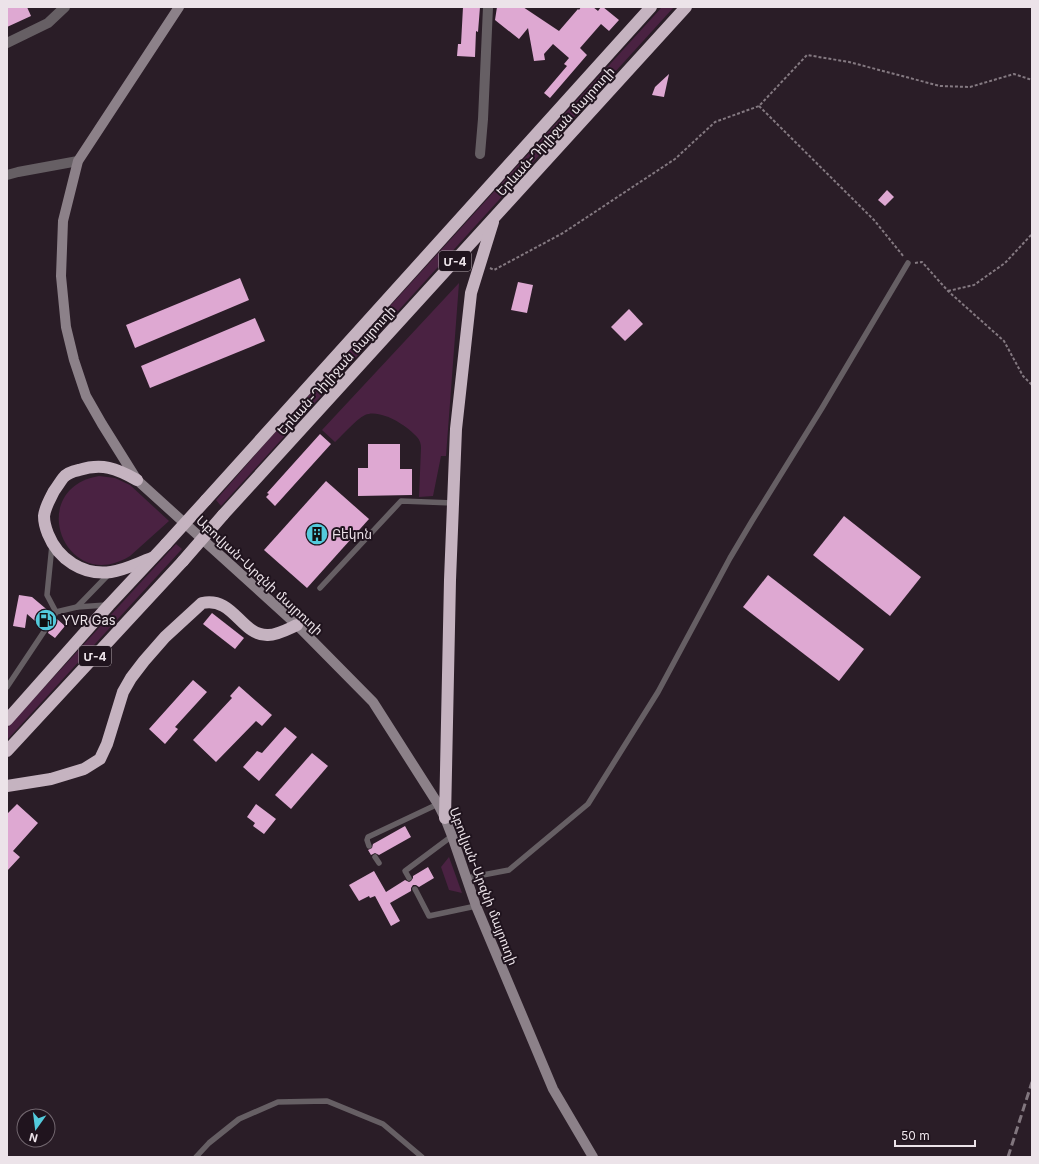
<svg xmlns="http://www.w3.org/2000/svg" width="1039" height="1164" viewBox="0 0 1039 1164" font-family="Inter,'Noto Sans Armenian',sans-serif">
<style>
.green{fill:#4a2242}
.building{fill:#dea8d2}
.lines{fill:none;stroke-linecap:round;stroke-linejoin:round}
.path{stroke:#847981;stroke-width:2;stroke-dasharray:3 2;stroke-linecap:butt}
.lane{stroke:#665f64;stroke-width:5.5}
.street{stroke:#665f64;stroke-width:10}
.secondary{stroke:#8c8189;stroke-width:10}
.highway{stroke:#c5b3c0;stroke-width:12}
.rail{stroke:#81767e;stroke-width:3;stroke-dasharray:8 4;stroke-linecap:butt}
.highway-bridge{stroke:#c5b3c0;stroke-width:12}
.labels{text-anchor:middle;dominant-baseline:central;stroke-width:4;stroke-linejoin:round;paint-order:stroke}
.shield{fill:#20141e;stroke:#afa5ac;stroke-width:1}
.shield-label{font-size:12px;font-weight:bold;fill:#ece3e9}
.street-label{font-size:13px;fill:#ece3e9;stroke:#20141e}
.poi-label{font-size:13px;fill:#ece3e9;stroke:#20141e;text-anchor:start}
</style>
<rect width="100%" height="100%" fill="#2a1d27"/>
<g class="green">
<path d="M662,7H674L221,506L216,500L270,438Z"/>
<path d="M459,283L446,456H441L433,496L419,497L421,448C421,444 420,440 417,437C408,426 380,408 365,415C355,420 344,434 335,442L322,430Z"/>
<path d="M99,476L115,478L130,485L169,521L130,556C65,596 24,489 99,476Z"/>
<path d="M176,544L182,549L7,740V728Z"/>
<path d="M449,857L462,893L449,890L441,867Z"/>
</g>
<g class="building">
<path d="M7,7H27L31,16L7,27Z"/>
<path d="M463,7H480L478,32L476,31L475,57L457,56L458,44H461Z"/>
<path d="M497,7H523L559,31L578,9L579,10L581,7H593L598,11L601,7H603L619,20L609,31L601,24L580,48L587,55L550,98L544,93L567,66L564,64L569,58L553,44L544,54L545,60L534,61L528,28L519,39L495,20Z"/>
<path d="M669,74L664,97L652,95L655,87Z"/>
<path d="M887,190L894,197L885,206L878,200Z"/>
<path d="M240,278L249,300L135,348L126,325Z"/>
<path d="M518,282L533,285L527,313L511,310Z"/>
<path d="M629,309L643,324L625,341L611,327Z"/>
<path d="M255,318L265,341L150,388L141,366Z"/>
<path d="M320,434L331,444L275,506L266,497L269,494L267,493Z"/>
<path d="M368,444H400V469H412V495L358,496V468H368Z"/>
<path d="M326,481L369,519L307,588L264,550Z"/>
<path d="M844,516L921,577L890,616L813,555Z"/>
<path d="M768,575L864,649L839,681L743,607Z"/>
<path d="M19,595L32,597L51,613L50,617L52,620H55L57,619L65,626L55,638L48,633L49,630L48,627L45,626L42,627L27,614L25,628L13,626Z"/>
<path d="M212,613L244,638L235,649L203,624Z"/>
<path d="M193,680L207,692L175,727L178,729L165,744L149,729Z"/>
<path d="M239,686L272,715L262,726L256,721L216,762L193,740L232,698L230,696Z"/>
<path d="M285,727L297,737L259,781L243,767L257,751L262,753Z"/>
<path d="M312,753L328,766L291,809L275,795Z"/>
<path d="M17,804L38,823L13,851L20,857L7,871V814Z"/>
<path d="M256,804L276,819L264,834L253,826L255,823L247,817Z"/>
<path d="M405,826L411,837L379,855L375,853L371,855L368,850L372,848L373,844Z"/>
<path d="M428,867L434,878L419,887L416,885H413L411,888V891L390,903L400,921L391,926L375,896L370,898L369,896L359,901L349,885L374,871L386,892L405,880L409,882L411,881L413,878V876Z"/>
</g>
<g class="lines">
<g class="path">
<path d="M759,106L874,220L904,257"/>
<path d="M915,263L922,262L948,291L1004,341L1023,376L1032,385"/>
<path d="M490,268L494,270L563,233L675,159L715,122L759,106L807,55L849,62L940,86L970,87L1014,74L1032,80"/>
<path d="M948,291L974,285L1005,263L1032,234"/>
</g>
<g class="lane">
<path d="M52,545L47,595L56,612"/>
<path d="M320,588L401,501L453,503"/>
<path d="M77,607L106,605"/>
<path d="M54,616L56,612L77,607L109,574"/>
<path d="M7,687L45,630"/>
<path d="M369,846L367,840L368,837L438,804"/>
<path d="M375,857L379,863"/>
<path d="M409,878L405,871L452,836"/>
<path d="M467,878L509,870L588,804L658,692L730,558L752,521L822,408L908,263"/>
<path d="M415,889L429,916L476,906"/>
<path d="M196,1157L209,1143L239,1119L278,1102L327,1101L383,1124L422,1157"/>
</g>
<g class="street">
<path d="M7,43L48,23L65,7"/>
<path d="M480,154L483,119L488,7"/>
<path d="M7,175L18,172L78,161"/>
</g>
<path class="secondary" d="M179,7L78,161L63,221L61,276L66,327L74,360L86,396L102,424L137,480L297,625L373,702L438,804L445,818L452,836L476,906L553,1089L593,1157"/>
<g class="highway">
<path d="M137,480C116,468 102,463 79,470C74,471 66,474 63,478C60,482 57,487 54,491C50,499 45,507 44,516C44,522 46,529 48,534C58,559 83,576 111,572C125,570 138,563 152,558"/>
<path d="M206,500L651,7"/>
<path d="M223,515L686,7"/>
<path d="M7,720L109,605L166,544"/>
<path d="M7,751L183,561"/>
<path d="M7,786L51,779L84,769L100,759L107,744L123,692L131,678L144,661L165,637L202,603C234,596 241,636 268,635C278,635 288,629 297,625"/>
<path d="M445,818L450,580L456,429L471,293L493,222"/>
</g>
<path class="rail" d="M1008,1157L1032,1082"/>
<g class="highway-bridge">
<path d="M166,544L206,500"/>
<path d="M183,561L223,515"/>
</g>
</g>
<defs>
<g id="building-disc" transform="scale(1.15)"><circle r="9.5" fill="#53cadc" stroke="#20141e"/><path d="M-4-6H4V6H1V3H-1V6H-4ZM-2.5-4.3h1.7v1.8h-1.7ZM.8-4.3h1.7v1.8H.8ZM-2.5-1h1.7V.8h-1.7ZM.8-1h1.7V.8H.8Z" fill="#111"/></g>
<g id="fuel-disc" transform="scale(1.15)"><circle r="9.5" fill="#53cadc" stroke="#20141e"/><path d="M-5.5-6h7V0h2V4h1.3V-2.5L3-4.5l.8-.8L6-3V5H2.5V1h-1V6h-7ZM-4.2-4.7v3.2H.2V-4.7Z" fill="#111"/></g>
</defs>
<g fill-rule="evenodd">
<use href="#building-disc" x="317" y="534"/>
<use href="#fuel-disc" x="46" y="620"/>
</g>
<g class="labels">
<g class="shield">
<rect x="439" y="251" width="32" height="20" rx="3"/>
<rect x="79" y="646" width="32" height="20" rx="3"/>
</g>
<g class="shield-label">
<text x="455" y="261">Մ-4</text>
<text x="95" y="656">Մ-4</text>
</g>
<g class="street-label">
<text transform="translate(555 131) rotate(-48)">Երևան-Դիլիջան մայրուղի</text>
<text transform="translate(336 370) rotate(-48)">Երևան-Դիլիջան մայրուղի</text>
<text transform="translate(260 575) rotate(43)">Աբովյան-Արզնի մայրուղի</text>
<text transform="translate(484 886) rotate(69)">Աբովյան-Արզնի մայրուղի</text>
</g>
<g class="poi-label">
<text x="332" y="534">Բեկոն</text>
<text x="62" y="620">YVR Gas</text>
</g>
</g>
<rect width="1039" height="1164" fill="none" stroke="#ece3e9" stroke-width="16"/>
<g transform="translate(36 1128) rotate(194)"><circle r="19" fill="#20141e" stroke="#72676f"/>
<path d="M0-3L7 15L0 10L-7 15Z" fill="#53cadc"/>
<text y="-6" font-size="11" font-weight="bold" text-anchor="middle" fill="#ece3e9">N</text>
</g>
<path d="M895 1140v6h80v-6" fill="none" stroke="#ece3e9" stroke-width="2"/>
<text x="901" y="1140" font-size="12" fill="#ece3e9" stroke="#20141e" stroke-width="3" paint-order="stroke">50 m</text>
</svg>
